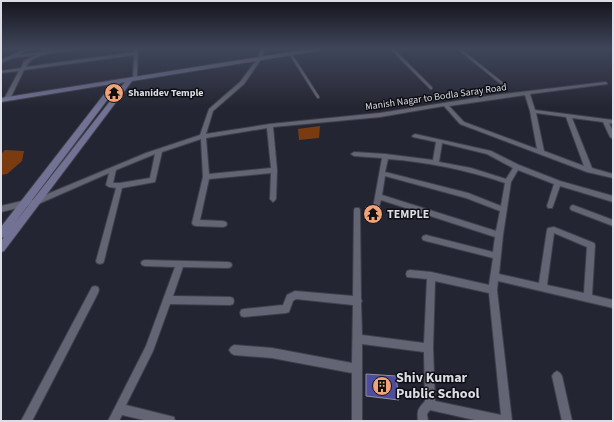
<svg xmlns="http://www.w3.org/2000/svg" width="614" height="422" viewBox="0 0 614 422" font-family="'Source Sans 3',sans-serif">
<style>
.water{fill:#7a3b11}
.building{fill:#4e4d9e;stroke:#8e909f}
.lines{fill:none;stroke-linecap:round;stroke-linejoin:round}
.service-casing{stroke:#3f404a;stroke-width:4}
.minor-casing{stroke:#3f404a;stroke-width:2}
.secondary-casing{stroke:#3f404a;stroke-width:2}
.service{stroke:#646574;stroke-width:2.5}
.minor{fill:#646574;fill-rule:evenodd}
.secondary{fill:#727394;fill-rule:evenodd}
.labels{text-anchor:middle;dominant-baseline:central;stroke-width:3;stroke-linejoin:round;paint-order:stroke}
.far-poi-label{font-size:10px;font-weight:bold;fill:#dcdde5;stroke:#0e0f14;text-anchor:start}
.far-street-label{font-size:10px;fill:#dcdde5;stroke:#0e0f14}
.poi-label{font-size:12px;font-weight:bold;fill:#dcdde5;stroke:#0e0f14;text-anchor:start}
.near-poi-label{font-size:14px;font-weight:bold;fill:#dcdde5;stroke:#0e0f14;text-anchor:start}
</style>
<rect width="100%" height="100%" fill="#242532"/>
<g class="water">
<path d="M320,126L319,138L299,140L298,129Z"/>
<path d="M5,150L24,151L22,161L7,174L1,175V154Z"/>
</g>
<path class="building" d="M366,374L396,376L399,400L366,396Z"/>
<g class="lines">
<g class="service-casing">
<g id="service">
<path d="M392,49L431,88"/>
<path d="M459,49L504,85"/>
<path d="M290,53L318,97"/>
</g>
</g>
<g class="minor-casing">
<g id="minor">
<path d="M25,49H29L19,55L42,52L49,49H53L51,51L69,49H78L76,50C61,52 33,52 26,67L134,52V49H138L137,77L135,78L133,77L134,55L24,70L10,99L7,101L5,100L4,99L19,71L1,73V71L21,68L24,61L36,55L12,58L1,63V60Z"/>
<path d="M261,49H265L262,58L244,84L213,111L206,134L270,124L380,113L488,96L605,82L607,83V84L530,94L535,110L613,120V124L609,123L613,131V139L610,137L603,122L572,118L592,168L613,174V178L587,172L460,124L444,106L380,117L273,127L277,170L276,199L273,202L270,199L271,173L209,179L200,220L223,221L226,222L227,224L226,226L223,227L196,226L193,225L192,223L203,177L201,139L162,152L155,182L122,188L104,261L103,263L100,264L97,263L96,261L116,188L109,187L106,185L109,173L36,205L26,206L1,212V206L26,200H33L146,153L200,135L209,109L240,82L258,58ZM525,95L530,111L537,149L464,122L449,106ZM536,113L566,117L584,166L544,151ZM267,128L271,168L209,174L206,138ZM155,154L150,178L120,183H113L116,170Z"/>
<path d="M415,134L491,151L519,165L560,181L613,196V202L560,186L553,206L552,208H548L547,206L554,184L518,170L511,182L503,235L499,274L539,283L547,230L548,228L554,227L594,243L595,245L592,295L613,300V308L498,281L497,290L512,421H479L430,410L427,414L428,421H418C417,410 418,409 425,401L424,352L362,344V421H352V373L272,358L234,355L231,353L229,350L231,347L234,345L272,348L352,363L353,305L296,299L293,301L289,312L286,313L244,317L241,316L240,313L241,310L244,309L283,305L287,295L295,291L353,296L354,210L355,208H359L360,210L361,299L362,301L361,303L362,335L424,343L427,279L407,277L406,274L407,271L410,270L431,272L489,285L493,258L426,241L423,240L422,238L423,236L426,235L493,252L495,237L381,200L378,210H374L373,208L382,158L354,156L351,154L354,152L385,154L433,160L436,142L413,137L412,136ZM442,143L487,154L513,168L506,179L471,168L439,162ZM388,159C428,162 467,170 505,183L501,206L468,193L385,172ZM385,176L466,198L500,211L496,231L382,195ZM554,233L587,247L584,293L547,285ZM435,281L489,293L501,415L435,401L433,348Z"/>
<path d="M573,205L613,220V226L571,210L570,208L571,206Z"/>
<path d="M145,260L228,262L231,263L232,265L231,267L228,268L183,267L173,296L230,297L233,298L234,301L233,304L230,305L170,304L153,351L126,405L174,417L175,421H148L122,415L119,421H108L146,346L175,267L145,266L142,265L141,263L142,261Z"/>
<path d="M95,286L98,287L99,290L98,293L32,421H21L92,287Z"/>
<path d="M557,371L560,373L562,376L572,421H562L552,376L554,373Z"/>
</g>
</g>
<g class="secondary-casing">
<path id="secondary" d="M309,49H320L317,51L132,81L4,251L1,252V241L4,237L1,238V227L112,84L1,102V98ZM125,82L14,224L120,83Z"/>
</g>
<use href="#service" class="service"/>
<use href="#minor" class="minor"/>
<use href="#secondary" class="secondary"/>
</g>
<linearGradient id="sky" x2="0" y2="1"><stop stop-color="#14141c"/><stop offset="0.45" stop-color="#3f465a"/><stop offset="1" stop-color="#3f465a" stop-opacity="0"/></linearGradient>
<rect width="614" height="108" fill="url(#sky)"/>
<defs>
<g id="temple-disc" transform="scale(1)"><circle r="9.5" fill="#f0a378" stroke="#0e0f14"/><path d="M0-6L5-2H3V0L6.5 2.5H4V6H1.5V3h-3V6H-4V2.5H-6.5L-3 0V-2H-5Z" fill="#111"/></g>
<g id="building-disc" transform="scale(1)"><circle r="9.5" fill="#f0a378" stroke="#0e0f14"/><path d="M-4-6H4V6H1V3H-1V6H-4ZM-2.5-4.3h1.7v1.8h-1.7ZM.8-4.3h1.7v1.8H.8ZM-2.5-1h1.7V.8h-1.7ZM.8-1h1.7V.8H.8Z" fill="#111"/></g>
</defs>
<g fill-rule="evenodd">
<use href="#temple-disc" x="114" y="93"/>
<use href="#temple-disc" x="373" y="214"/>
<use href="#building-disc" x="382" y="386"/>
</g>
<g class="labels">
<g class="far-poi-label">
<text x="128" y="93">Shanidev Temple</text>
</g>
<g class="far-street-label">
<text transform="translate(436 97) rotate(-8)">Manish Nagar to Bodla Saray Road</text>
</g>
<g class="poi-label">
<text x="387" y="214">TEMPLE</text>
</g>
<g class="near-poi-label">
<text x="396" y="378">Shiv Kumar<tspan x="396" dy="16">Public School</tspan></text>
</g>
</g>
<rect width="614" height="422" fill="none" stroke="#dcdde5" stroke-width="4"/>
</svg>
